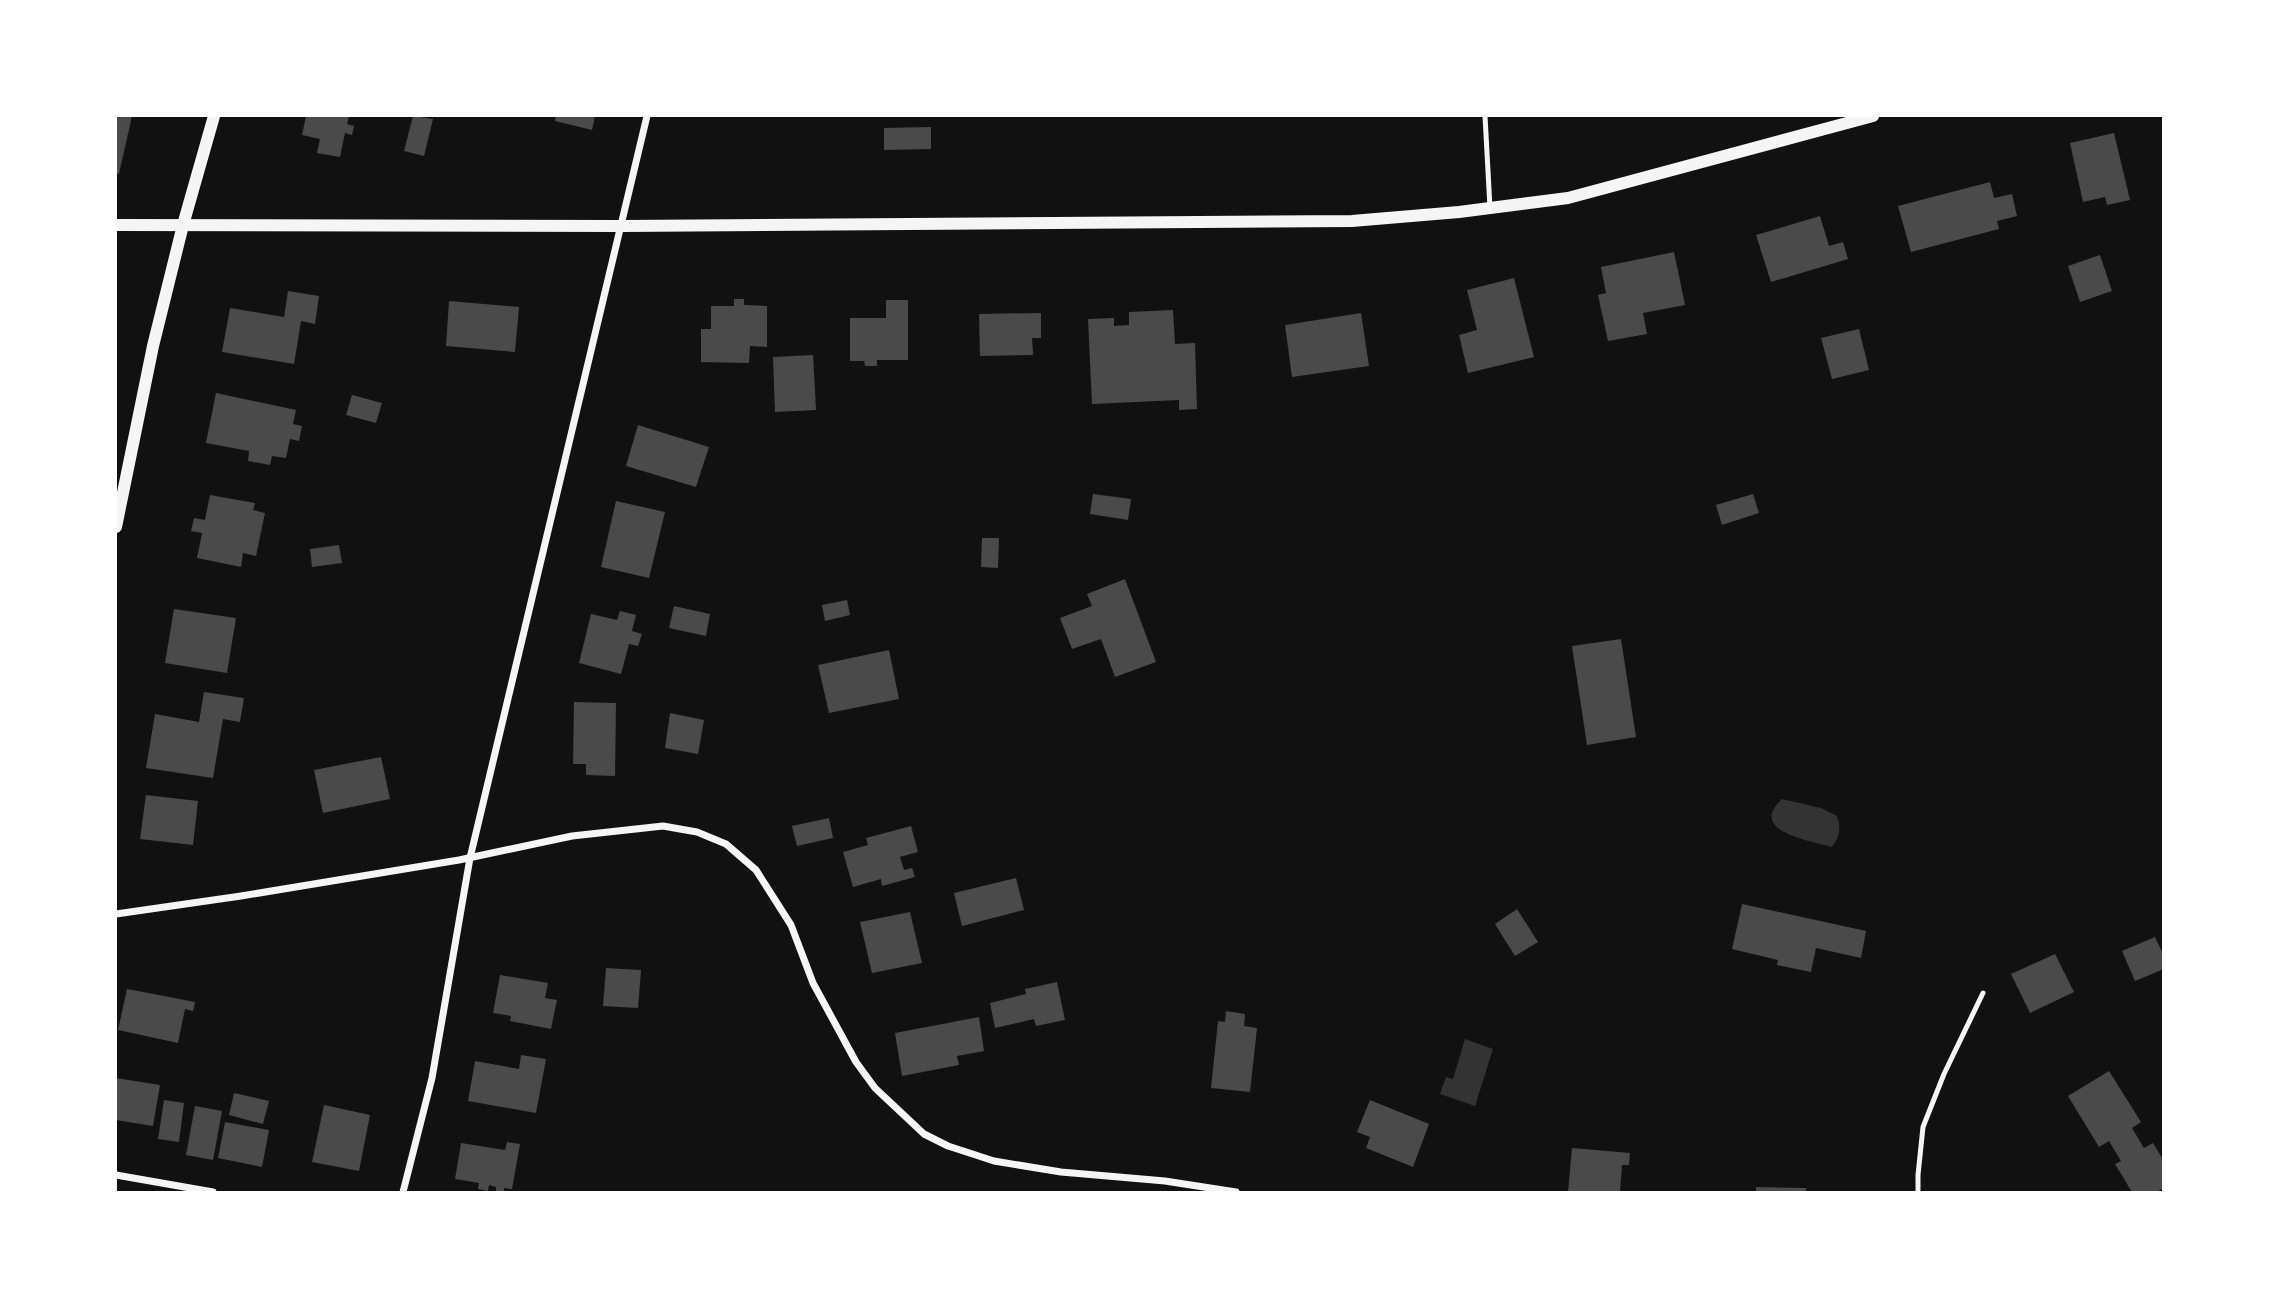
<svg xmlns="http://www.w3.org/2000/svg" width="2279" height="1308" viewBox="0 0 2279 1308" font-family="'Roboto Serif',serif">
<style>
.water{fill:#333}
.building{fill:#4a4a4a}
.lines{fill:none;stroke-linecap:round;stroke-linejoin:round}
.service{stroke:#f5f5f5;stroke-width:5}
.minor{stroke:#f5f5f5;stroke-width:7}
.tertiary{stroke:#f5f5f5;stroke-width:12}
</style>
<rect width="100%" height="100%" fill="#111"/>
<g class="water">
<path d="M1782,799L1821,808L1837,816C1841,829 1840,836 1832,847C1810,841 1747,831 1782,799Z"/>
<path d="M1465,1039L1493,1049L1475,1106L1440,1094L1446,1077L1453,1079Z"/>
</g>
<g class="building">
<path d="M116,116H132L119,174L116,173Z"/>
<path d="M306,116H349L347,124L354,126L352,135L345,133L340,157L317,153L320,139L302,135Z"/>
<path d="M413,116L433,119L424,156L404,151Z"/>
<path d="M556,116H595L592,130L555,121Z"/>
<path d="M931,127V149L884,150V128Z"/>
<path d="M2114,133L2130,200L2107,205L2105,197L2083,202L2070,143Z"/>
<path d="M1990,182L1994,198L2012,194L2017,216L1997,221L1999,229L1911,252L1898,206Z"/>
<path d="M1820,216L1829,246L1843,242L1848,259L1771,282L1756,235Z"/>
<path d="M1674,252L1685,305L1643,313L1647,334L1608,341L1598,295L1606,293L1601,267Z"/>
<path d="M2100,255L2112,291L2080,302L2068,266Z"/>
<path d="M1514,278L1534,357L1468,373L1459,335L1477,330L1467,290Z"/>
<path d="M288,291L319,296L315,324L301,321L294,364L222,352L230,308L284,317Z"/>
<path d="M734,299H744V305L767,306V347L750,346L749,363L701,362V329H711V306H734Z"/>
<path d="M886,300H908V360H877V366H865L864,361H850V318H886Z"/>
<path d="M449,301L519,307L515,352L446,346Z"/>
<path d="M1173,310L1175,344L1195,343L1197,409L1179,410V400L1092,404L1088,319L1114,318V326L1129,325V312Z"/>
<path d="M1041,313V338H1032L1033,355L980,356L979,314Z"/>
<path d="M1361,313L1369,366L1292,377L1285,325Z"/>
<path d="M1859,329L1869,370L1832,379L1821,338Z"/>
<path d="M813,355L816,410L775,412L773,357Z"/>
<path d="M216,393L296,410L293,424L302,426L299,441L290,439L286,458L272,456L270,465L248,461L249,451L206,443Z"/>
<path d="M352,395L382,403L376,423L346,415Z"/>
<path d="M638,425L709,447L696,487L626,466Z"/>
<path d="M1093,494L1131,499L1128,520L1090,514Z"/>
<path d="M1753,494L1759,513L1722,525L1716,505Z"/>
<path d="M210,495L255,503L253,510L265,513L256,556L243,553L241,567L197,558L202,533L191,531L194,518L205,520Z"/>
<path d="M616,501L665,512L649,578L601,567Z"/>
<path d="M982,538H999L998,568L981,567Z"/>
<path d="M339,545L342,563L312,567L310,549Z"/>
<path d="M1125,579L1156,662L1115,677L1101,639L1072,649L1060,618L1092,606L1087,594Z"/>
<path d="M847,600L850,615L825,621L822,605Z"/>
<path d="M674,606L710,614L706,636L669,628Z"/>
<path d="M174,609L236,618L227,673L165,663Z"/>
<path d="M620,611L636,615L632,631L642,634L638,646L629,644L621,674L579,663L591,614L617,620Z"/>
<path d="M1621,639L1636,737L1587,745L1572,646Z"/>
<path d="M889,650L899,699L829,713L818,665Z"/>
<path d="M204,692L244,698L240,722L223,719L213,778L146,768L155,714L199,722Z"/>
<path d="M574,702L616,703L615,776L586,775V764H573Z"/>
<path d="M670,713L704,720L698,754L665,748Z"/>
<path d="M381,757L390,799L323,813L314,770Z"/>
<path d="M146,795L198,801L193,845L140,839Z"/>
<path d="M829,818L833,838L797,846L792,826Z"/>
<path d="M911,826L918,852L900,857L904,870L912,868L915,877L882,886L881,879L853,887L843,852L868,845L866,838Z"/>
<path d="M1016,878L1024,910L962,926L954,893Z"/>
<path d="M1742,904L1866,931L1861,958L1816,948L1811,972L1777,965L1778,960L1732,949Z"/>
<path d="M1517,909L1538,942L1515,956L1495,924Z"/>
<path d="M910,912L922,963L872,973L860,922Z"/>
<path d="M2155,937L2164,956V969L2135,981L2122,951Z"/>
<path d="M2055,954L2074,992L2030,1013L2011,974Z"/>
<path d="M606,968L641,970L638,1008L603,1006Z"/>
<path d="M500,975L548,983L545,998L557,1000L551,1029L510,1021L511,1016L493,1013Z"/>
<path d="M1057,982L1065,1020L1036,1026L1034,1019L995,1028L990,1003L1026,994L1025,989Z"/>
<path d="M127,989L195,1002L193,1011L185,1009L178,1043L118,1030Z"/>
<path d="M1226,1011L1245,1014L1244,1026L1257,1028L1250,1092L1211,1088L1218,1021L1225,1022Z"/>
<path d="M979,1017L984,1051L957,1056L959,1065L902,1076L895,1033Z"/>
<path d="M521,1055L546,1059L536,1113L468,1101L475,1061L519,1069Z"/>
<path d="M2109,1071L2141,1122L2132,1128L2144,1148L2153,1143L2164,1161V1188L2156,1192H2132L2115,1164L2121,1161L2109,1141L2099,1147L2068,1096Z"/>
<path d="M116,1078L160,1085L153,1126L116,1120Z"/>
<path d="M234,1093L269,1101L263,1124L229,1115Z"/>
<path d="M164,1100L184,1103L179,1142L158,1139Z"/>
<path d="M1370,1100L1429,1124L1413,1167L1366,1148L1370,1137L1357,1132Z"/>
<path d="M324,1105L370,1115L359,1171L312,1162Z"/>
<path d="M195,1106L222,1111L213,1160L186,1155Z"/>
<path d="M225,1122L269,1130L262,1167L218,1158Z"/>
<path d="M507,1142L520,1144L512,1189L504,1188V1192H496V1187L489,1185L488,1191L478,1189L479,1183L455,1179L461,1143L505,1150Z"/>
<path d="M1572,1148L1630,1153L1629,1165H1622L1620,1192H1568Z"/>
<path d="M1756,1187L1806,1188V1192H1756Z"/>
</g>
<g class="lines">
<g class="service">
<path d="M1485,116L1490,208"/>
<path d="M1918,1192V1175L1923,1127L1944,1074L1983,993"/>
</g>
<g class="minor">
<path d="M116,914L241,896L459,860L572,836L663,826L697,832L726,844L756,870L791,925L813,983L856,1062L875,1088L924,1134L948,1146L994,1161L1061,1172L1165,1181L1236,1192"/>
<path d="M116,1175L213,1192"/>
<path d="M403,1192L432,1078L470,858L647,116"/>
</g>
<g class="tertiary">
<path d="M116,225L622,226L1352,221L1459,212L1568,198L1873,116"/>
<path d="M116,527L153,346L183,225L214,116"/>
</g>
</g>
<rect width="2279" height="1308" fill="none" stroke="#ffffff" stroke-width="234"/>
</svg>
